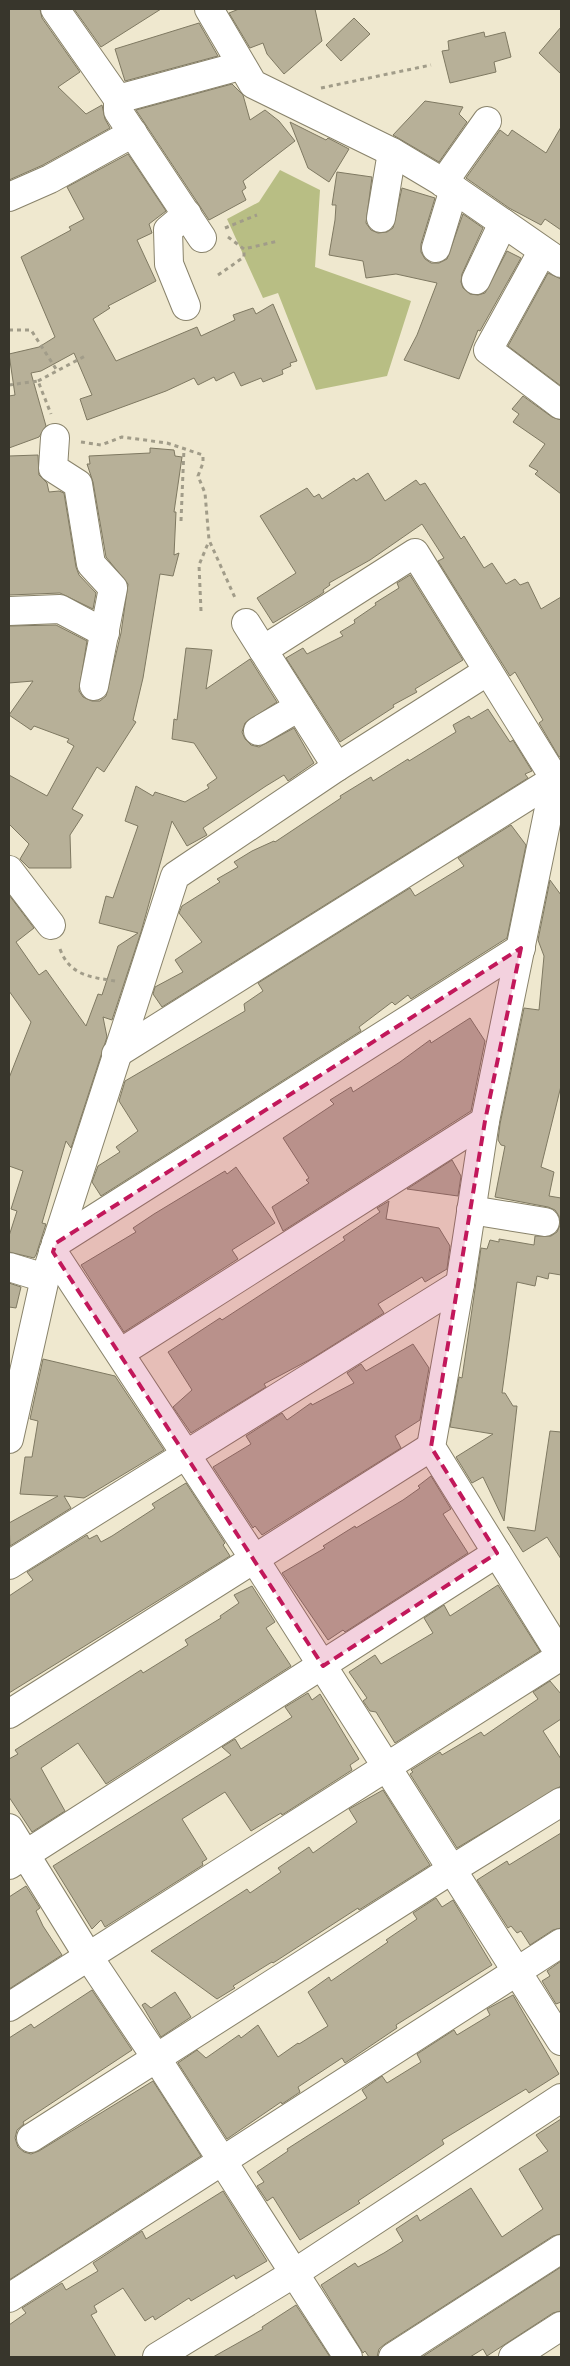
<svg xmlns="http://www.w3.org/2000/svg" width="570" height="2366" viewBox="0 0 570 2366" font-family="Overpass,sans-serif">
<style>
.green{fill:#b8be84}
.building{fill:#b7b098;stroke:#7f7962}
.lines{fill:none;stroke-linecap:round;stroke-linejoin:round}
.minor-casing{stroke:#89836b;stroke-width:30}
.path{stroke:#a19c89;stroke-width:3;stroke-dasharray:4 4;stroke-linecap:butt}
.minor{stroke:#fff;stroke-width:28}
.marked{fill:#c2185b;fill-opacity:0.2;stroke:#c2185b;stroke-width:4;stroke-dasharray:10 6;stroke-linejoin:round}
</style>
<rect width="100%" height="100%" fill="#efe8cf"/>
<path class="green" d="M280,170L320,190L315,267L411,301L387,376L316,390L278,293L263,298L227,219L259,202Z"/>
<g class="building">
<path d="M9,9H40L42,18L80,72L58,87L86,114L102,105L105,119L110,128L43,165L9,180Z"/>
<path d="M74,9H161L101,47Z"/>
<path d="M239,9H315L322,41L284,74L267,54L263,43L250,48L229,13Z"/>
<path d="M354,18L370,34L341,61L326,45Z"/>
<path d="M199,23L218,56L125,81L115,49Z"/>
<path d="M561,27V74L539,53Z"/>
<path d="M484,32L485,37L505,32L511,57L494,62L496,72L450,83L442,51L449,50L448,41Z"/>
<path d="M232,84L243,95L250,120L265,110L279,121L295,141L243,181L246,188L242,191L246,200L209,220L136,110Z"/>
<path d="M425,101L463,107L459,114L467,122L439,162L393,135Z"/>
<path d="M290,122L326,140L328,138L349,149L329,182L308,168Z"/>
<path d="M561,127V230L545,219L541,225L509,208L466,178L500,130L508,136L512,130L546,153Z"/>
<path d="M128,154L166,211L149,224L152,233L137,240L156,281L108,306L110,308L93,319L116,361L197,327L201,336L235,320L233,315L253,308L256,314L273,304L297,361L290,363L291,366L282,370L283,374L263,382L261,378L241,386L234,372L216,381L214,377L198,385L194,378L166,391L87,420L80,399L92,395L74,353L41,371L31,373L46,426L39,437L9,448V396L15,395L9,354L39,347L55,337L21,257L71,230L69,227L84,219L67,187Z"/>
<path d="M337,172L372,177L366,223L371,230L378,233L387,232L393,228L402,188L435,198L421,244V252L425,259L431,263H439L447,259L463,214L483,228L462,274L461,282L463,288L470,294L478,295L485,293L507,251L521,258L480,331L478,330L459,379L404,360L417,335L437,283L396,274L366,278L363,261L329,255L335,220L336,205H332Z"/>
<path d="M548,273L561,279V386L508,346Z"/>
<path d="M523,396L552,417L561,420V494L535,474L538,471L529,466L545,444L513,422L519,414L512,409Z"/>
<path d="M150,448L174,450L175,456L182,457L174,512H176L174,555L179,553L173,576L160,574L143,678L133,720L136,722L104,772L97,767L72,809L83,815L70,835L71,868H29L20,859L29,844L9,824V775L47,796L74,746L67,742L69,739L34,726L31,730L9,715L33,681L9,683V626L56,625L87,641L79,691L83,697L92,701H100L106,696L121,633L128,584L106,557L93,482L87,464H90L89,456L150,453Z"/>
<path d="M38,455L39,475L47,483L49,492L59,491L64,493L76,567L79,575L96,593L93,609L60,593L9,595V456Z"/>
<path d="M368,473L385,501L416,480L420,485L425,483L461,539L464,536L484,568L492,563L506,584L515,579L520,585L528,582L541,609L561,597V756L559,757L539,723L543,720L515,672L510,676L438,561L444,558L422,524L370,560L329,583L330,585L323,590L324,592L320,595L273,623L257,598L296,573L260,516L307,488L314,497L319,494L322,499L354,478L356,481Z"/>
<path d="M410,575L463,660L415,689L417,692L393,705L394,707L340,742L286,658L303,648L307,654L343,636L340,632L355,623L354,620L376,605L375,603L399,588L397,583Z"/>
<path d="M186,648L212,650L206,689L250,659L277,702L245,723L242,732L245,739L251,745L259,747L294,728L314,763L288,781L284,775L266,786L203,828L207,835L187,846L172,821L141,932L112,1020L103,1017L107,1037L71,1148L66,1141L42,1223L46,1224L36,1255L34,1258L9,1252V1236L17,1211L11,1209L23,1171L9,1166V1078L31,1022L9,991V895L34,928L16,942L39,975L46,970L86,1026L98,994L102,995L118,946L138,933L99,923L106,896L113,898L138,826L125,821L136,786L153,796L155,792L185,802L209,788L207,785L217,778L194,743L172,739L174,719L177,720Z"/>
<path d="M488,709L510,742L513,740L532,771L525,774L528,778L162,1007L153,994L155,987L183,972L175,960L202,942L179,913L182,906L220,882L217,879L238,867L234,862L252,851L274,841L275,842L341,798L340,796L371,777L373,781L408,759L409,761L456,732L453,725L469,716L471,719Z"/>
<path d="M511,825L526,845L507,938L411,999L408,995L395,1005L392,1002L359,1027L361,1031L101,1196L92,1182L98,1166L120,1152L116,1147L138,1131L119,1101L125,1081L245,1011L244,1004L263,991L258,983L410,888L415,896L464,866L458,858Z"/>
<path d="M550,880L561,895V1086L541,1167L554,1172L549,1196L561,1198V1275L549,1273L548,1279L537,1276L535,1286L517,1282L502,1393H505L513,1406H517L504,1521L483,1477L472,1483L456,1457L493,1434L450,1427L459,1377L462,1378L481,1248L487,1249L490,1240L499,1242V1239L534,1245L535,1236H551L557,1232L560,1225L559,1216L555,1210L548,1207L495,1197L505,1146L501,1145L498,1140L500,1124L524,1008L539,1010L544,956L538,940Z"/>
<path d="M470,1018L485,1041L471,1111L283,1231L272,1207L309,1183L306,1180L309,1178L283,1138L334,1104L330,1100L351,1087L353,1092L400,1062L430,1040L431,1043Z"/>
<path d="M452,1160L461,1176L458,1196L407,1189Z"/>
<path d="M236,1167L275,1223L232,1250L238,1259L124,1332L81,1265L136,1232L133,1228L154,1214L225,1171L227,1174Z"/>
<path d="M389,1201L386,1219L439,1228L450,1246L447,1269L425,1282L422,1277L378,1304L384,1313L311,1359L264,1384L266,1387L191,1433L173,1407L192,1390L168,1352L220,1318L222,1320L345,1240L343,1237L380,1212L377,1208Z"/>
<path d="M9,1283L21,1287L16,1308L9,1307Z"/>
<path d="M413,1344L429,1368L420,1420L395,1436L401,1448L262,1535L255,1526L253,1528L213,1467L251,1444L246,1436L282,1413L287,1420L311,1403L312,1405L354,1383L347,1373L361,1364L366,1371Z"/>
<path d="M43,1359L115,1376L164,1450L84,1498L64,1496L71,1508L10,1546L9,1523L58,1496L20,1494L25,1457H32L38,1421L30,1419Z"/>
<path d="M550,1431L561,1432V1559L547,1537L523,1552L507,1527L535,1531Z"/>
<path d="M431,1476L451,1509L443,1514L468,1553L345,1632L343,1630L328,1640L282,1573L325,1548L323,1546L355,1526L356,1528L403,1500L420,1488L418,1486Z"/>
<path d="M186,1483L225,1543L223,1545L230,1556L9,1693V1596L33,1580L27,1572L87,1535L89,1539L97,1535L101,1542L112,1536L155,1508L152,1504Z"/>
<path d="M498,1585L540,1651L395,1743L376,1712L370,1711L363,1701L367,1698L349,1672L375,1655L381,1664L433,1633L424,1618L444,1605L450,1616Z"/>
<path d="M252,1586L275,1622L266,1628L291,1666L106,1784L78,1743L41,1768L65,1811L32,1832L9,1797V1759L18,1754L15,1750L141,1670L143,1673L188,1645L185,1640L221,1618L220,1616L239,1603L234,1595Z"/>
<path d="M550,1681L561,1694V1719L543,1731L561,1759V1786L457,1848L410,1774L413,1772L411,1770L440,1752L442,1755L481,1732L484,1736L538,1699L533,1692Z"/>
<path d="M308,1693L312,1700L320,1694L359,1759L350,1765L352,1770L282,1815L281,1813L251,1831L225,1792L182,1819L207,1859L202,1862L203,1865L105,1927L101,1920L92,1929L53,1866L231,1755L222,1747L235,1739L241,1749L292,1717L285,1707Z"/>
<path d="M383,1790L430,1865L359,1910L358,1908L273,1963L272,1962L233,1986L235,1988L217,1999L151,1951L247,1889L250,1893L281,1872L278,1868L309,1847L313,1853L357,1822L349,1809Z"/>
<path d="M561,1833V1928L553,1930L530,1945L521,1931L517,1933L511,1926L508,1928L477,1880L507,1861L509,1865Z"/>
<path d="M26,1886L40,1908L36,1911L43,1926L62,1955L9,1989V1897Z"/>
<path d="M436,1898L442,1907L453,1900L492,1965L396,2025L397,2028L345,2063L342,2058L298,2087L300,2092L282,2104L281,2102L227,2139L178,2063L197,2050L206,2058L239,2035L241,2038L258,2025L278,2057L298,2043L299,2044L328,2026L308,1992L329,1977L331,1981L388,1942L386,1940L417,1919L413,1913Z"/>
<path d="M561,1961V2002L556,2004L542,1981L550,1976L547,1971Z"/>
<path d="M92,1990L132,2050L23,2122L24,2124L17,2130L15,2138L18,2147L24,2152L31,2154L39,2151L153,2081L201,2156L9,2280V2038L31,2024L34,2028Z"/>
<path d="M175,1992L191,2017L161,2037L142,2005L145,2003L151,2008Z"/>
<path d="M513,1995L559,2074L529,2093L526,2089L442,2140L444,2144L358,2201L360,2203L300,2240L273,2197L267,2201L257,2186L264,2182L257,2172L288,2151L287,2149L367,2098L362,2090L382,2076L387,2083L421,2062L417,2054L454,2030L457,2035L490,2015L487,2009Z"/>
<path d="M561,2119V2234L553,2236L385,2344L379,2349L377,2357H369L365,2351L363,2353L321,2285L355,2263L358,2267L384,2253L403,2241L396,2229L417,2215L420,2221L471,2188L502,2237L543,2209L519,2169L548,2151L536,2135Z"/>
<path d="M223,2191L267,2261L236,2279L234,2275L191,2301L189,2298L155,2320L153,2316L145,2321L123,2288L94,2306L97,2312L91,2315L116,2357H9V2325L26,2313L22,2308L62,2283L66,2290L98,2271L93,2263L142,2231L146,2239Z"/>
<path d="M561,2267V2311L553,2313L487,2356L483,2349L470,2357H422Z"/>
<path d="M296,2305L330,2357H213L263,2329L262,2327Z"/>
</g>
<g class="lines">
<g class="minor-casing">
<g id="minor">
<path d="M55,9L118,99L240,66"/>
<path d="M209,9L253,84L392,152L454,189L561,263"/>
<path d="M118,99V111L202,238"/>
<path d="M443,183L487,121"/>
<path d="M9,197L50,179L133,133"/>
<path d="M381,218L392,152"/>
<path d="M436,248L454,189"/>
<path d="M542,252L488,350L561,405"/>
<path d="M476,280L503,223"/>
<path d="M186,306L169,264L168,230L187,214"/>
<path d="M55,438L53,468L78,484L91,564L113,588L94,686"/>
<path d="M9,611L60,609L105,633"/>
<path d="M246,623L263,650"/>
<path d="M258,731L299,707"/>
<path d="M337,767L263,650L415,553L555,779L485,1121L460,1284L431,1447L561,1656"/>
<path d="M9,870L51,925"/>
<path d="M116,1054L555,779"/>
<path d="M471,1210L545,1222"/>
<path d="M56,1243L521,948"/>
<path d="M53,1252L255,1560L561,2041"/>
<path d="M9,1267L45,1278"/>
<path d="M120,1353L485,1121"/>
<path d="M9,1439L45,1278L175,876L337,767L488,671"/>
<path d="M9,1565L460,1284"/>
<path d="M9,1714L431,1447"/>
<path d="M9,1828L88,1956L157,2059L348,2357"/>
<path d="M9,1865L497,1553"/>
<path d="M9,2007L561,1656"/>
<path d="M31,2138L451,1870L561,1802"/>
<path d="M9,2298L561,1943"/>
<path d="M157,2357L293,2274L561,2098"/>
<path d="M393,2357L561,2249"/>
<path d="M513,2357L561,2326"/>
</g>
</g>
<g class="path">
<path d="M321,88L431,65"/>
<path d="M225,228L257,215"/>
<path d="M228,237L244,249L278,241"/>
<path d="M218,275L244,257V249"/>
<path d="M9,330H31L58,372"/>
<path d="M38,381L85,356"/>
<path d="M9,385L38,381L51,414"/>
<path d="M81,442L101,445L122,437L167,443L203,455V463L198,476L205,493L209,540L236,600"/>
<path d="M181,521L184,448"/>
<path d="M201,611L199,565L209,541"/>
<path d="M60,949C70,976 91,977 115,981"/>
</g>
<use href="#minor" class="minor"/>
</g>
<path class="marked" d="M521,948L485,1121L431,1447L497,1553L323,1666L53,1252L56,1243Z"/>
<rect width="570" height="2366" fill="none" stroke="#38362c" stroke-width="20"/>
</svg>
